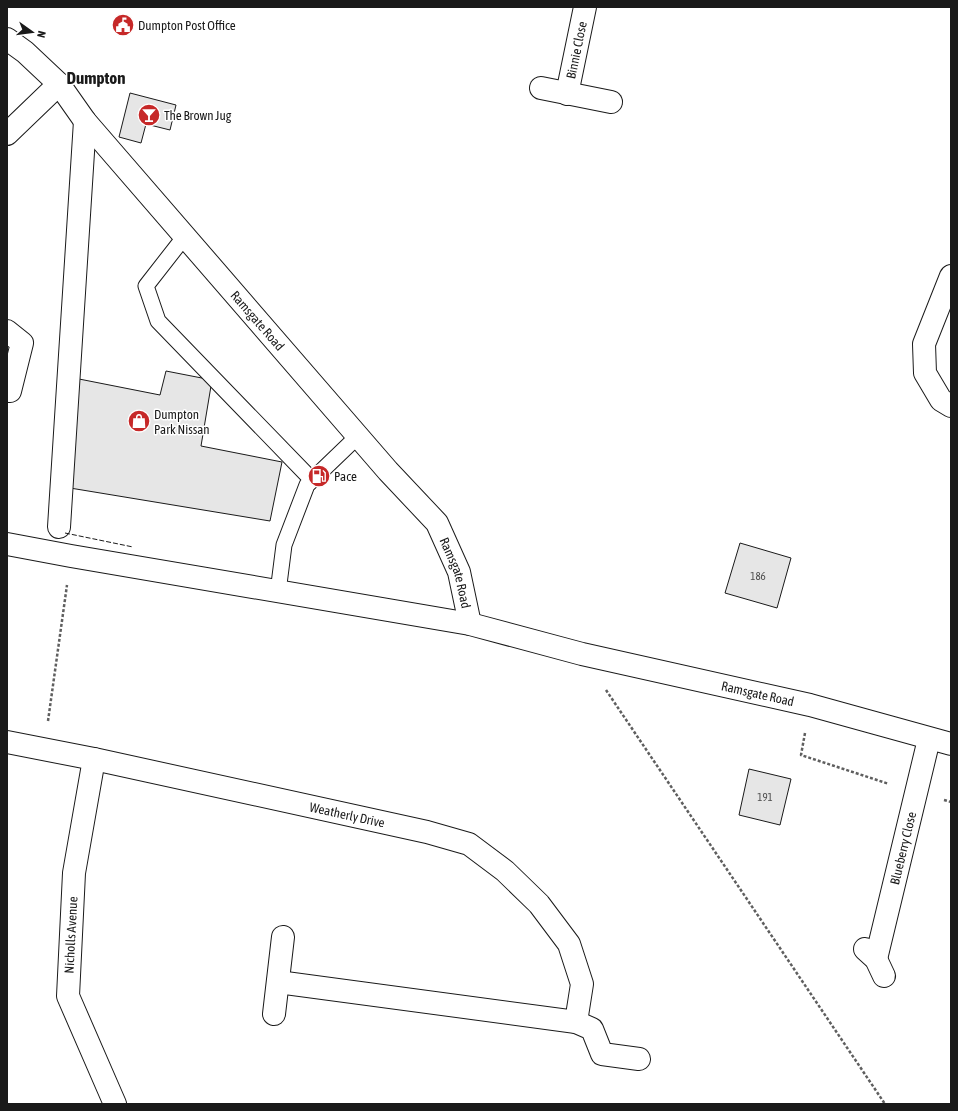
<svg xmlns="http://www.w3.org/2000/svg" width="958" height="1111" viewBox="0 0 958 1111" font-family="'Asap Condensed',sans-serif">
<style>
.building{fill:#e6e6e6;stroke:#1a1a1a}
.lines{fill:none;stroke-linecap:round;stroke-linejoin:round}
.lane-casing{stroke:#1a1a1a;stroke-width:17}
.street-casing{stroke:#1a1a1a;stroke-width:24}
.secondary-casing{stroke:#1a1a1a;stroke-width:24}
.primary-casing{stroke:#1a1a1a;stroke-width:24}
.path{stroke:#5f5f5f;stroke-width:2.5;stroke-dasharray:3 2;stroke-linecap:butt}
.lane{stroke:#fff;stroke-width:15}
.street{stroke:#fff;stroke-width:22}
.secondary{stroke:#fff;stroke-width:22}
.primary{stroke:#fff;stroke-width:22}
.fence{stroke:#1a1a1a;stroke-width:1;stroke-dasharray:5 2;stroke-linecap:butt}
.labels{text-anchor:middle;dominant-baseline:central;stroke-width:3;stroke-linejoin:round;paint-order:stroke}
.number-label{font-size:11px;fill:#4d4d4d}
.poi-label{font-size:13px;fill:#1a1a1a;stroke:#fff;text-anchor:start}
.street-label{font-size:13px;fill:#1a1a1a;stroke:#fff}
.district-label{font-size:17px;font-weight:bold;fill:#1a1a1a;stroke:#fff}
</style>
<rect width="100%" height="100%" fill="#fff"/>
<g class="building">
<path d="M130,93L176,105L170,130L146,124L141,143L119,137Z"/>
<path d="M166,371L212,380L201,446L282,462L270,521L70,488L74,378L160,395Z"/>
<path d="M740,543L791,558L777,608L725,593Z"/>
<path d="M749,769L791,779L780,825L739,815Z"/>
</g>
<g class="lines">
<g class="lane-casing">
<g id="lane">
<path d="M185,236L146,286L158,321L312,480"/>
<path d="M278,592L284,545L307,485L358,436"/>
</g>
</g>
<g class="street-casing">
<g id="street">
<path d="M541,88L611,102"/>
<path id="s1" d="M567,94L585,7"/>
<path d="M7,134L59,84"/>
<path d="M951,276L924,344L925,373L941,400L951,406"/>
<path d="M7,331L22,343L10,391"/>
<path d="M59,527L85,121"/>
<path id="s2" d="M7,742L94,759L427,832L469,844L505,871L539,904L569,944L582,984L576,1022"/>
<path d="M94,759L74,873L68,996L115,1104"/>
<path d="M865,949L876,959L884,976"/>
<path id="s3" d="M876,959L929,739"/>
<path d="M278,982L576,1022L592,1029L602,1054L639,1059"/>
<path d="M274,1014L283,937"/>
</g>
</g>
<g class="secondary-casing">
<g id="secondary">
<path id="s4" d="M7,39L25,52L59,84L85,121L388,471L437,523L459,572L470,624"/>
</g>
</g>
<g class="primary-casing">
<g id="primary">
<path id="s5" d="M7,544L71,556L470,624L582,654L810,705L951,744"/>
</g>
</g>
<g class="path">
<path d="M606,690L885,1104"/>
<path d="M48,721L67,585"/>
<path d="M805,733L801,755L889,784"/>
<path d="M944,800L951,802"/>
</g>
<use href="#lane" class="lane"/>
<use href="#street" class="street"/>
<use href="#secondary" class="secondary"/>
<use href="#primary" class="primary"/>
<path class="fence" d="M65,533L133,547"/>
</g>
<defs>
<g id="civic-disc" transform="scale(1.15)"><circle r="9.5" fill="#c62828" stroke="#fff"/><path d="M-.6-6.5H3V-4.5H.6V-3L4-1V1h2V6H-6V1h2V-1L-.6-3ZM-1.2 2.5V6h2.4V2.5Z" fill="#fff"/></g>
<g id="bar-disc" transform="scale(1.15)"><circle r="9.5" fill="#c62828" stroke="#fff"/><path d="M-6-5H6L.8 .8V4.5H3.5V6h-7V4.5H-.8V.8Z" fill="#fff"/></g>
<g id="shop-disc" transform="scale(1.15)"><circle r="9.5" fill="#c62828" stroke="#fff"/><path d="M-5-2.5h2.3a2.7 3.5 0 0 1 5.4 0H5L5.5 6h-11ZM-1.5-2.5h3a1.5 2.3 0 0 0-3 0Z" fill="#fff"/></g>
<g id="fuel-disc" transform="scale(1.15)"><circle r="9.5" fill="#c62828" stroke="#fff"/><path d="M-5.5-6h7V0h2V4h1.3V-2.5L3-4.5l.8-.8L6-3V5H2.5V1h-1V6h-7ZM-4.2-4.7v3.2H.2V-4.7Z" fill="#fff"/></g>
</defs>
<g fill-rule="evenodd">
<use href="#civic-disc" x="123" y="25"/>
<use href="#bar-disc" x="149" y="115"/>
<use href="#shop-disc" x="139" y="421"/>
<use href="#fuel-disc" x="319" y="476"/>
</g>
<g class="labels">
<g class="number-label">
<text x="758" y="576">186</text>
<text x="765" y="797">191</text>
</g>
<g class="poi-label">
<text x="138" y="25">Dumpton Post Office</text>
<text x="164" y="115">The Brown Jug</text>
<text x="154" y="414">Dumpton<tspan x="154" dy="15">Park Nissan</tspan></text>
<text x="334" y="476">Pace</text>
</g>
<g class="street-label">
<text stroke="none"><textPath href="#s1" startOffset="45">Binnie Close</textPath></text>
<text stroke="none"><textPath href="#s4" startOffset="378">Ramsgate Road</textPath></text>
<text stroke="none"><textPath href="#s4" startOffset="702">Ramsgate Road</textPath></text>
<text stroke="none"><textPath href="#s5" startOffset="766">Ramsgate Road</textPath></text>
<text stroke="none"><textPath href="#s2" startOffset="348">Weatherly Drive</textPath></text>
<text stroke="none"><textPath href="#s3" startOffset="114">Blueberry Close</textPath></text>
<text transform="translate(71 935) rotate(-87)">Nicholls Avenue</text>
</g>
<g class="district-label">
<text x="96" y="78">Dumpton</text>
</g>
</g>
<rect width="958" height="1111" fill="none" stroke="#1a1a1a" stroke-width="16"/>
<g transform="translate(32 32) rotate(104)" stroke="#ffffff" stroke-width="3" paint-order="stroke">
<path d="M0-3L7 15L0 10L-7 15Z" fill="#1a1a1a"/>
<text y="-6" font-size="11" font-weight="bold" text-anchor="middle" fill="#1a1a1a">N</text>
</g>
</svg>
